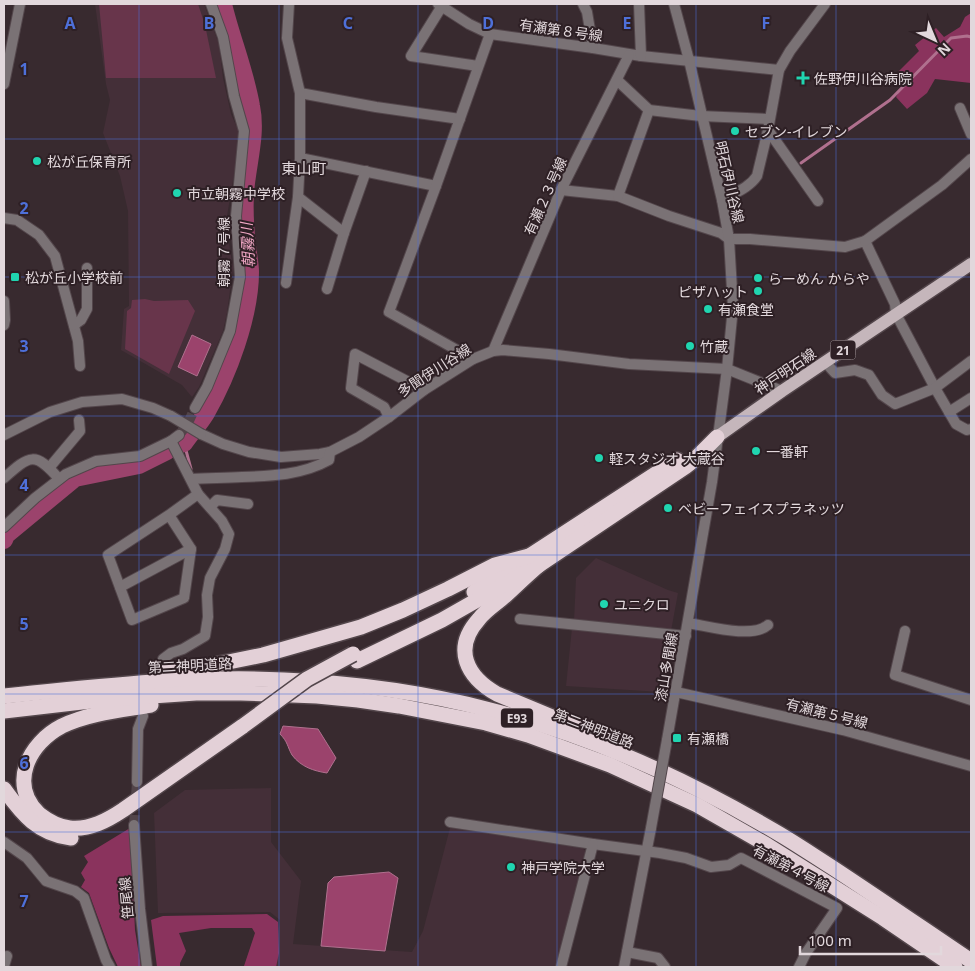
<svg xmlns="http://www.w3.org/2000/svg" width="975" height="971" viewBox="0 0 975 971" font-family="'Noto Sans','Noto Sans JP',sans-serif">
<style>
.built{fill:#442f38}
.green{fill:#68354b}
.forest{fill:#8a335d}
.water{fill:#9b436c;stroke:#b0708e}
.lines{fill:none;stroke-linecap:round;stroke-linejoin:round}
.stream{stroke:#b0708e;stroke-width:3}
.river{stroke:#9b436c;stroke-width:18}
.minor-tunnel{stroke:#524449;stroke-width:10;stroke-dasharray:10 5;stroke-linecap:butt}
.minor-casing{stroke:#53464b;stroke-width:12}
.major-casing{stroke:#53464b;stroke-width:15}
.highway-casing{stroke:#53464b;stroke-width:18}
.minor{stroke:#7a7275;stroke-width:10}
.major{stroke:#c5b6bb;stroke-width:12}
.highway{stroke:#e3d0d7;stroke-width:15}
.minor-bridge-casing{stroke:#53464b;stroke-width:12;stroke-linecap:butt}
.highway-bridge-casing{stroke:#53464b;stroke-width:18;stroke-linecap:butt}
.minor-bridge{stroke:#7a7275;stroke-width:10}
.highway-bridge{stroke:#e3d0d7;stroke-width:15}
.grid{fill:none;stroke:#4e70d9;stroke-width:1;stroke-opacity:0.55}
.poi-dot{fill:#20d5b0;stroke:#2e2025;stroke-width:2}
.labels{text-anchor:middle;dominant-baseline:central;stroke-width:4;stroke-linejoin:round;paint-order:stroke}
.shield{fill:#2e2025;stroke:#aca1a5;stroke-width:1}
.shield-label{font-size:12px;font-weight:bold;fill:#e2d8dc}
.street-label{font-size:14px;fill:#e2d8dc;stroke:#2e2025}
.poi-label{font-size:14px;fill:#e2d8dc;stroke:#2e2025;text-anchor:start}
.neighbourhood-label{font-size:15px;fill:#e2d8dc;stroke:#2e2025}
.water-label{font-size:15px;font-style:italic;fill:#f3a9c7;stroke:#2e2025}
.grid-label{font-size:16px;text-anchor:middle;font-weight:bold;fill:#4e70d9;stroke:#2e2025;stroke-width:4;stroke-linejoin:round;paint-order:stroke}
</style>
<rect width="100%" height="100%" fill="#382a2f"/>
<g class="built">
<path d="M95,4H204L219,44L223,78L231,114L239,132V145L227,216V231L233,268L227,313L223,331L199,387L192,397L182,385L121,350L124,309L129,306L128,211L120,176L103,133L110,100L106,84Z"/>
<path d="M596,558L668,590L678,593L671,631L574,621L576,578Z"/>
<path d="M572,628L670,637L661,692L566,686Z"/>
<path d="M271,788V842L301,881L293,944L412,952L423,931L450,828L582,848L587,852L556,967H273L280,920L270,912L158,913L154,813L185,790Z"/>
</g>
<g class="green">
<path d="M99,4H198L205,25L216,78H106Z"/>
<path d="M145,299L154,301L188,300L195,311L169,374L125,349L127,311L131,308L132,300Z"/>
</g>
<g class="forest">
<path d="M971,13V83L935,79L927,93L907,109L896,97L901,88L895,75L919,51L915,45L936,28L944,37L960,27L965,17Z"/>
<path d="M130,828L135,930L141,967H118L109,948L89,893L81,887L85,880L81,873L88,862L84,856Z"/>
<path d="M267,914L278,922L279,953L276,967H241L244,966L255,933L252,928H211L179,933L186,951L180,963V967H157L151,920L163,916Z"/>
</g>
<g class="water">
<path d="M192,335L211,344L197,376L178,367Z"/>
<path d="M283,726L318,729L336,758L327,773C314,771 301,767 292,755C287,746 288,742 280,734Z"/>
<path d="M389,872L398,878L385,951L321,946L328,883L334,877Z"/>
</g>
<g class="lines">
<g class="stream">
<path d="M801,163L890,100L951,38L967,36L971,37"/>
<path d="M184,443L191,469"/>
</g>
<g class="river">
<path d="M181,444L184,443C191,433 200,423 206,413C228,375 250,316 250,272C250,264 248,255 247,246C245,228 244,211 245,193C247,164 257,135 251,106C245,71 231,38 223,4"/>
<path d="M4,540L6,535L75,478L139,465L167,451"/>
</g>
<g class="minor-tunnel">
<path d="M179,435L187,425L195,408"/>
<path d="M153,687L163,659"/>
<path d="M134,825L137,782"/>
</g>
<g class="minor-casing">
<g id="minor">
<path d="M438,4L469,24L490,34L593,48L641,56L779,70"/>
<path d="M583,4L587,12L593,48"/>
<path d="M639,4L641,56"/>
<path d="M442,6L411,56L478,66"/>
<path d="M617,80L649,110L701,116L769,119"/>
<path d="M4,84L20,4"/>
<path d="M300,93L376,107L460,119"/>
<path d="M960,108L971,134"/>
<path d="M768,130L818,201"/>
<path d="M300,158L436,186"/>
<path d="M561,190L618,196L669,216L721,233L729,239H750L845,247L865,241L895,304L896,314L935,388L956,424L967,430L971,429"/>
<path d="M618,196L649,110"/>
<path d="M298,197L344,233L327,289"/>
<path d="M722,200C734,193 749,188 757,176L768,130L779,70L790,51L825,4"/>
<path d="M4,218L17,220L39,235L55,256L78,341L80,366"/>
<path d="M344,233L366,171"/>
<path d="M865,241L942,185L971,159"/>
<path d="M286,283L298,197L300,158V93L287,38L289,4"/>
<path d="M4,301L5,320L4,325"/>
<path d="M74,325L81,320L87,309V268"/>
<path d="M493,351L561,190L629,55"/>
<path d="M473,359L389,312L436,186L490,34"/>
<path d="M825,362L835,373L855,370L869,375L882,395L895,404L935,388L971,361"/>
<path d="M195,408L207,387L230,331L240,277L236,216L244,131L234,96L223,37L211,4"/>
<path d="M949,412L971,398"/>
<path d="M389,417L384,407L351,388L355,354L424,390"/>
<path d="M201,434L223,444L249,452L281,457L320,454L330,452L359,437L389,417L424,390L473,359L493,351L503,350L549,354L629,364L727,369L782,391"/>
<path d="M4,435L50,412L82,402L122,399L153,408L171,416"/>
<path d="M49,468L80,431L79,420"/>
<path d="M4,478C30,455 35,451 59,479"/>
<path d="M191,479C208,478 225,478 242,477C272,476 302,475 329,460L330,452"/>
<path d="M210,507L217,500L248,504"/>
<path d="M169,515L191,549L184,598L132,620L108,555L169,515L198,494"/>
<path d="M4,527L35,498L66,474L96,461L140,456L171,441L179,435"/>
<path d="M120,587L191,549"/>
<path d="M520,619L686,636"/>
<path d="M688,623C708,626 752,639 768,625"/>
<path d="M905,631L895,675L971,700"/>
<path d="M163,659L171,653L183,649L205,636L208,617L207,595L210,578L225,549L229,534L222,521L198,494L171,441"/>
<path d="M676,692L843,730L971,766"/>
<path d="M667,740L712,482L727,369L733,307L729,239L722,200L689,60L674,4"/>
<path d="M137,782L138,729L143,716"/>
<path d="M450,822L593,844L660,853L686,858L711,867L729,865L741,858L837,908L806,953L799,967"/>
<path d="M134,825L140,909L147,967"/>
<path d="M4,842L27,858L46,881L75,891L84,898L106,960L110,967"/>
<path d="M627,952L658,958L665,967"/>
<path d="M4,966L7,956"/>
<path d="M561,967L593,844"/>
<path d="M624,967L651,828"/>
</g>
</g>
<g class="major-casing">
<path id="major" d="M717,437L782,391L971,264"/>
</g>
<g class="highway-casing">
<g id="highway">
<path d="M539,565C527,575 516,586 505,596C496,604 486,610 479,619C452,649 467,677 497,694L583,730"/>
<path d="M474,592L677,460"/>
<path d="M357,661L442,620L539,565L685,467L694,460L717,437"/>
<path d="M166,672L194,669L263,655L361,627L403,610L448,589L495,565L529,556"/>
<path d="M4,696C97,687 190,675 284,680C353,683 423,692 490,710C589,735 688,780 776,832C795,843 814,856 833,868C880,899 925,930 971,961"/>
<path d="M151,705C122,710 89,713 62,726C29,743 8,784 39,814C48,821 58,827 70,828C90,830 108,820 123,810L243,726"/>
<path d="M4,711L108,699L196,693H241L317,696L358,700L399,706L486,723L528,735L610,765L697,805L767,845L883,918L955,967"/>
<path d="M4,789C22,814 38,834 71,838"/>
</g>
</g>
<use href="#minor" class="minor"/>
<use href="#major" class="major"/>
<use href="#highway" class="highway"/>
<g class="minor-bridge-casing">
<g id="minor-bridge">
<path d="M171,416L201,434"/>
<path d="M651,828L667,740"/>
</g>
</g>
<g class="highway-bridge-casing">
<path id="highway-bridge" d="M243,726L307,679L353,654"/>
</g>
<use href="#minor-bridge" class="minor-bridge"/>
<use href="#highway-bridge" class="highway-bridge"/>
</g>
<path class="grid" d="M139,4V967M279,4V967M418,4V967M557,4V967M696,4V967M836,4V967M4,139H971M4,277H971M4,416H971M4,555H971M4,694H971M4,832H971"/>
<g class="poi-dot">
<path d="M800.5 70.5h5v5h5v5h-5v5h-5v-5h-5v-5h5z"/>
<circle cx="735" cy="131" r="5"/>
<circle cx="37" cy="161" r="5"/>
<circle cx="177" cy="193" r="5"/>
<rect x="10" y="272" width="10" height="10" rx="2.5"/>
<circle cx="758" cy="278" r="5"/>
<circle cx="758" cy="291" r="5"/>
<circle cx="708" cy="309" r="5"/>
<circle cx="690" cy="346" r="5"/>
<circle cx="756" cy="451" r="5"/>
<circle cx="599" cy="458" r="5"/>
<circle cx="668" cy="508" r="5"/>
<circle cx="604" cy="604" r="5"/>
<rect x="672" y="733" width="10" height="10" rx="2.5"/>
<circle cx="511" cy="867" r="5"/>
</g>
<g class="labels">
<g class="shield">
<rect x="830.5" y="340.5" width="25" height="19" rx="4"/>
<rect x="501" y="708.5" width="32" height="19" rx="4"/>
</g>
<g class="shield-label">
<text x="843" y="350">21</text>
<text x="517" y="718">E93</text>
</g>
<g class="street-label">
<text transform="translate(561 30) rotate(8)">有瀬第８号線</text>
<text transform="translate(730 182) rotate(77)">明石伊川谷線</text>
<text transform="translate(545 196) rotate(-66)">有瀬２３号線</text>
<text transform="translate(223 252) rotate(-90)">朝霧７号線</text>
<text transform="translate(434 370) rotate(-33)">多聞伊川谷線</text>
<text transform="translate(785 371) rotate(-34)">神戸明石線</text>
<text transform="translate(190 665) rotate(-3)">第二神明道路</text>
<text transform="translate(666 667) rotate(-80)">漆山多聞線</text>
<text transform="translate(827 713) rotate(14)">有瀬第５号線</text>
<text transform="translate(594 728) rotate(21)">第二神明道路</text>
<text transform="translate(791 868) rotate(28)">有瀬第４号線</text>
<text transform="translate(126 898) rotate(-95)">笹尾線</text>
</g>
<g class="poi-label">
<text x="814" y="78">佐野伊川谷病院</text>
<text x="745" y="131">セブン-イレブン</text>
<text x="47" y="161">松が丘保育所</text>
<text x="187" y="193">市立朝霧中学校</text>
<text x="25" y="277">松が丘小学校前</text>
<text x="768" y="278">らーめん からや</text>
<text x="748" y="291" text-anchor="end">ピザハット</text>
<text x="718" y="309">有瀬食堂</text>
<text x="700" y="346">竹蔵</text>
<text x="766" y="451">一番軒</text>
<text x="609" y="458">軽スタジオ 大蔵谷</text>
<text x="678" y="508">ベビーフェイスプラネッツ</text>
<text x="614" y="604">ユニクロ</text>
<text x="687" y="738">有瀬橋</text>
<text x="521" y="867">神戸学院大学</text>
</g>
<g class="neighbourhood-label">
<text x="304" y="168">東山町</text>
</g>
<g class="water-label">
<text transform="translate(247 245) rotate(-93)">朝霧川</text>
</g>
</g>
<g class="grid-label">
<text x="70" y="29">A</text>
<text x="209" y="29">B</text>
<text x="348" y="29">C</text>
<text x="488" y="29">D</text>
<text x="627" y="29">E</text>
<text x="766" y="29">F</text>
<text x="24" y="75">1</text>
<text x="24" y="214">2</text>
<text x="24" y="352">3</text>
<text x="24" y="491">4</text>
<text x="24" y="630">5</text>
<text x="24" y="769">6</text>
<text x="24" y="907">7</text>
</g>
<rect width="975" height="971" fill="none" stroke="#e2d8dc" stroke-width="10"/>
<g transform="translate(935 40) rotate(136)" stroke="#2e2025" stroke-width="4" paint-order="stroke">
<path d="M0-4L9 19L0 12L-9 19Z" fill="#e2d8dc"/>
<text y="-8" font-size="14" font-weight="bold" text-anchor="middle" fill="#e2d8dc">N</text>
</g>
<path d="M800 946v8h141v-8" fill="none" stroke="#e2d8dc" stroke-width="2.5"/>
<text x="808" y="946" font-size="15" fill="#e2d8dc" stroke="#2e2025" stroke-width="4" paint-order="stroke">100 m</text>
</svg>
